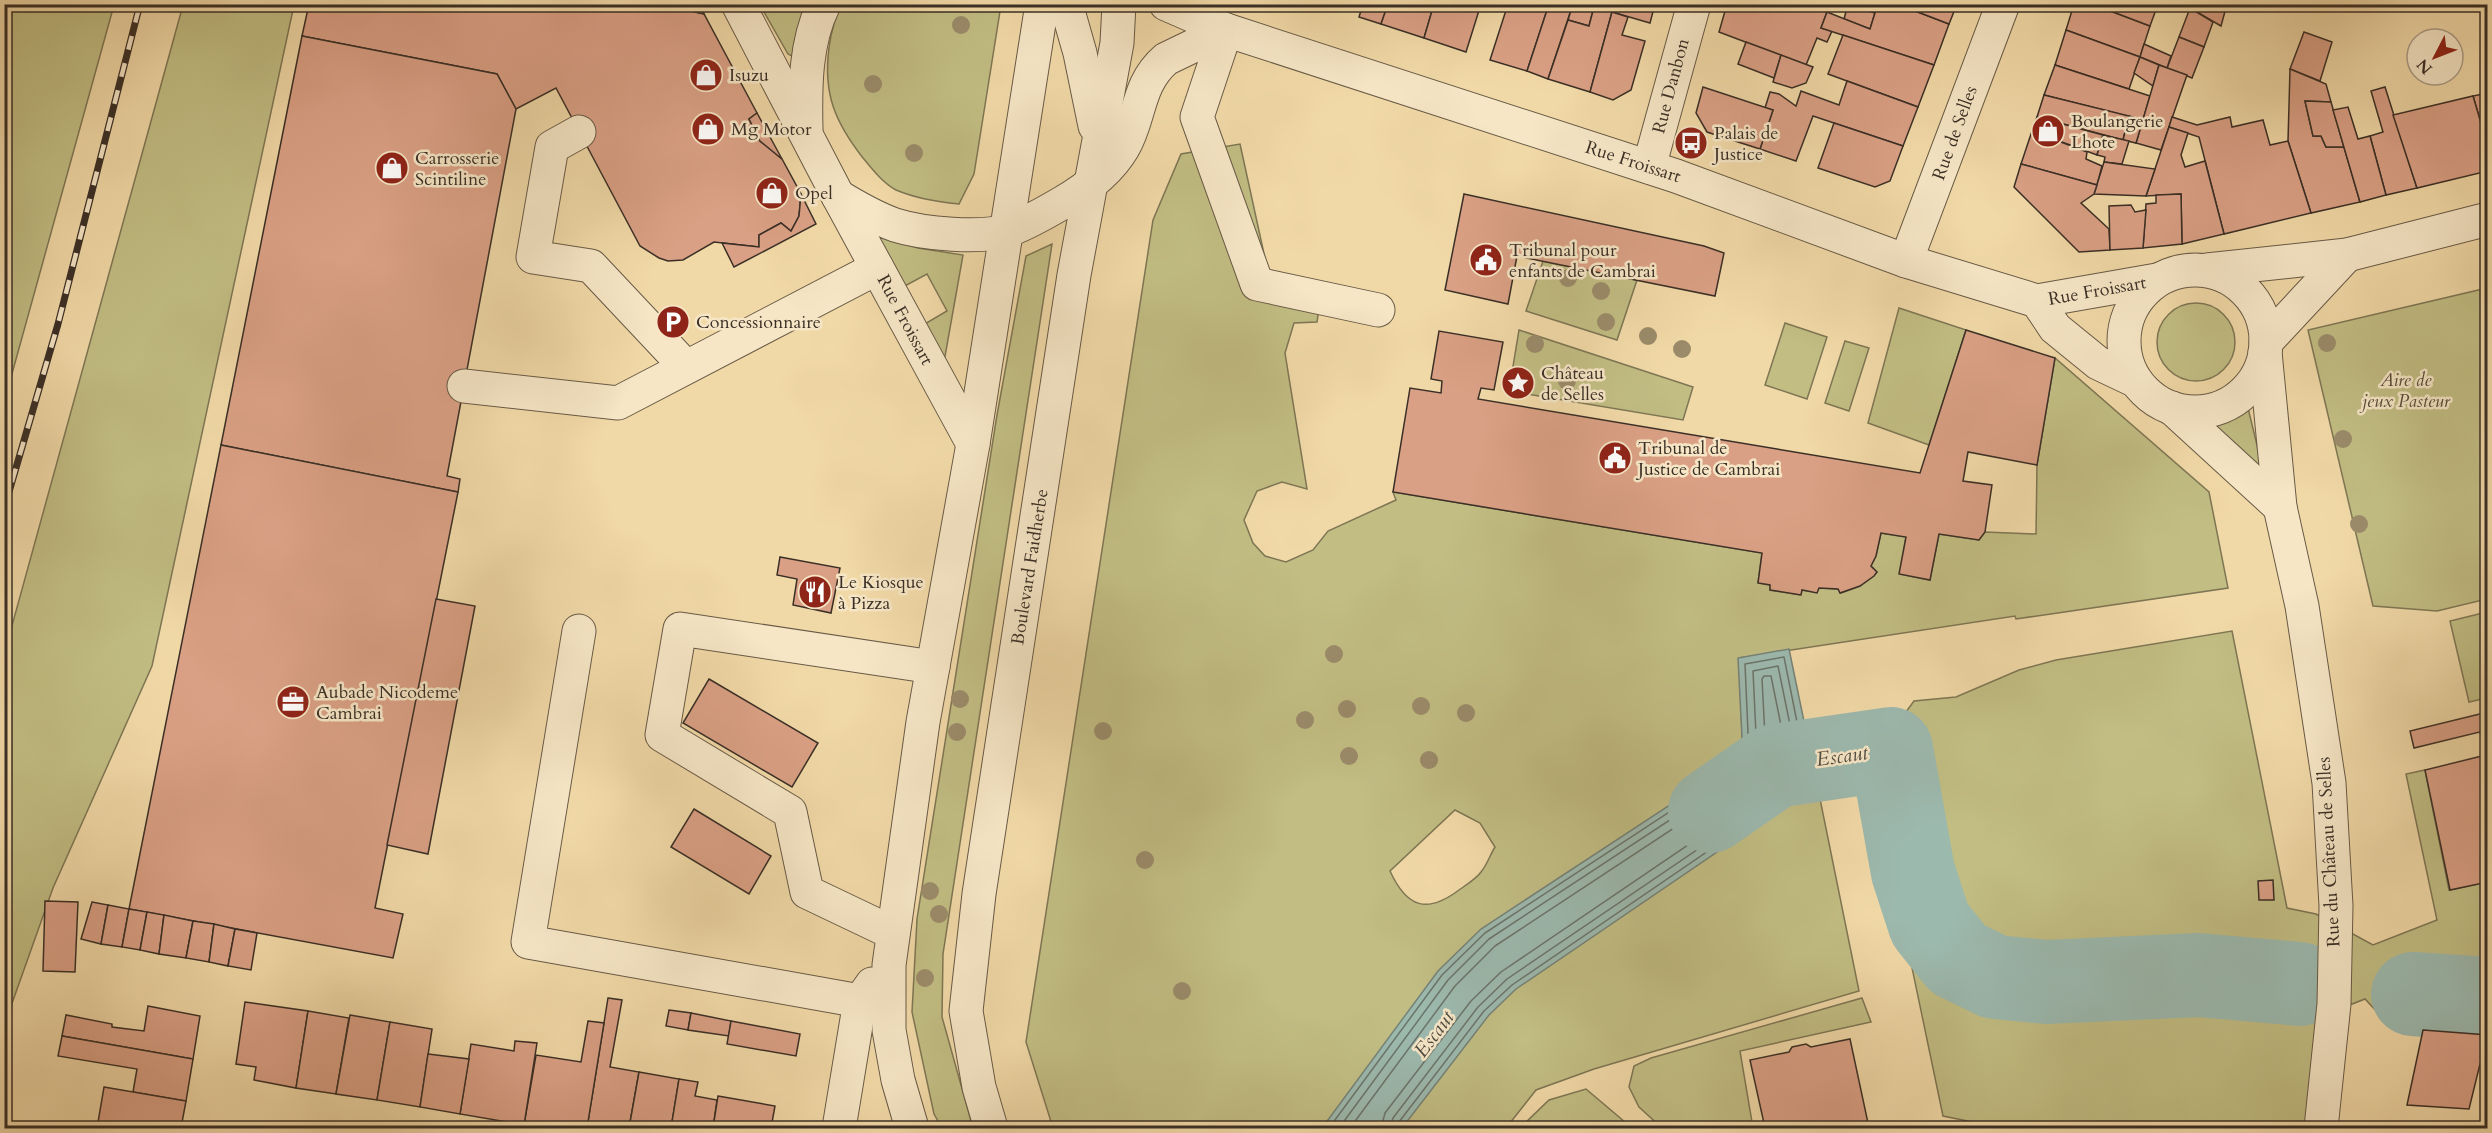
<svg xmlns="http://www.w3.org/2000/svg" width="2492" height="1133" viewBox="0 0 2492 1133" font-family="Cardo,serif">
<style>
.green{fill:#c1bd83;stroke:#7e7654;stroke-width:1.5;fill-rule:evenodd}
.water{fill:#9cb9ae;stroke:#758278;stroke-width:1.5}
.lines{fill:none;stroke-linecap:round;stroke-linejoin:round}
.shore{stroke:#6b746a;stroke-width:1.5}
.river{stroke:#9cb9ae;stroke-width:84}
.building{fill:#daa085;stroke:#3a2f26;stroke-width:1.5}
.minor-casing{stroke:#685a46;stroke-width:35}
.minor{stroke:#f6e6c6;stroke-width:33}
.rail-casing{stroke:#3a2f26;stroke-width:7}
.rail{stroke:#f6e6c6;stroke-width:4.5;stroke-dasharray:14;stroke-linecap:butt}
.tree{fill:#9b8b6a}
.labels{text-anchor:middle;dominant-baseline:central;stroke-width:5;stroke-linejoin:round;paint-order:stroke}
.poi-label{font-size:18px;fill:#3a2f26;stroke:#f6e6c6;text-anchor:start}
.street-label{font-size:18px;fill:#3a2f26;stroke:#f6e6c6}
.park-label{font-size:18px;font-style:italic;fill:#554b39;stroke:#f6e6c6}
.water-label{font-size:20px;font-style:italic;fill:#4e4b41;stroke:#f6e6c6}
</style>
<rect width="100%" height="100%" fill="#f1d9a7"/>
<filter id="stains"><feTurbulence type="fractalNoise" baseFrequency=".00333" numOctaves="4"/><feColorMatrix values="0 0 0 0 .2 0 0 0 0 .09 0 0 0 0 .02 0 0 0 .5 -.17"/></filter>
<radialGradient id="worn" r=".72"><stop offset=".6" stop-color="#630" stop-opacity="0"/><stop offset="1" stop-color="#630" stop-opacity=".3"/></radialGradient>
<g class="green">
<path d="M4,5H114L5,399H4Z"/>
<path d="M183,5H294L152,666L53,888L5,1023V651Z"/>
<path d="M760,5H811L794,57L788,54Z"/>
<path d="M842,5H1001L974,174L959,204C938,202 915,198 896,190C883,183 872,169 863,158C835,122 823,94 829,48C831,32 834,19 842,5Z"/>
<path d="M1240,144L1268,272L1323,282L1317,322L1294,323L1285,353L1307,489L1282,482L1257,491L1244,520L1253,543L1265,556L1286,562L1313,550L1328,531L1396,500L1393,492L1762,553L1758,583L1770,585V590L1800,595L1802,590L1817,592L1819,588L1838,589L1841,593L1860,586L1877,572L1871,566L1876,556L1881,533L1906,537L1900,574L1930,580L1939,534L1979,540L1985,532L2036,534L2037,465L2055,358L2209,492L2228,588L2016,619L2015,616L1739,658L1743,757L1817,784L1859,991L1594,1069L1536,1090L1506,1128H1053L1026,1042L1153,220L1181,154ZM1455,810L1480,823L1495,847C1490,855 1487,865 1481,872C1476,879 1466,885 1459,890C1427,914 1407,908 1390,871Z"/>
<path d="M882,237L918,248L963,255L944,362L923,325L947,311L927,274L903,287L879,240Z"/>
<path d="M1052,244L943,954L942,1017L973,1128H942L934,1114L912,1012L917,919L997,415L1026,256Z"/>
<path d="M1543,261L1637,280L1617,340L1526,311Z"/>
<path d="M2487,288V599L2437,611L2373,606L2308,330Z"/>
<circle cx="2196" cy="342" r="39"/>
<path d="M1899,308L1966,330L1929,445L1868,423Z"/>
<path d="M1785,323L1827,337L1807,399L1765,385Z"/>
<path d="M1519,330L1693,387L1683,420L1509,391Z"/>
<path d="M1845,341L1869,348L1849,411L1825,403Z"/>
<path d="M2248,408L2264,474L2208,427Z"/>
<path d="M2487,612V698L2469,702L2450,621Z"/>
<path d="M2232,631L2287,908L2316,914L2373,945L2437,920L2406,774L2425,770L2449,890L2487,882V1033L2394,1030L2365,999L2319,1017L2310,1128H2002L1943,1116L1869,762L1914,701L1956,697L2019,670L2056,660Z"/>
<path d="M1862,998L1871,1022L1740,1051L1753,1128H1662L1639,1107L1629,1087L1634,1066L1651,1058Z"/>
<path d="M1586,1089L1632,1128H1520L1549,1100Z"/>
</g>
<path class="water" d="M1789,649L1817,784L1516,989L1489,1015L1402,1128H1322L1438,971L1481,929L1743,757L1738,658Z"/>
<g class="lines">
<g class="shore">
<path d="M1329,1128L1442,975L1485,933L1747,761L1749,756L1745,664L1784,657L1809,782L1512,985L1484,1011L1399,1122L1398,1128"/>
<path d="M1339,1128L1448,980L1489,939L1752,766L1757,756L1753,671L1778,666L1801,779L1507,979L1478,1007L1393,1118L1390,1128"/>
<path d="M1350,1128L1455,986L1495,946L1759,772L1766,756L1762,679L1764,676H1771L1791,775L1501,972L1471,1001L1385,1113L1381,1128"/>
</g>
<g class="river">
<path d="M1710,811L1775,766L1891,749L1913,872L1930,924L1958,959L1995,977L2047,982L2198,975L2300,984"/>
<path d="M2413,994L2488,999"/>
</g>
</g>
<g class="building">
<path d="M309,4H684L687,10L704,14L757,113L749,119L760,141L782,159L801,194L799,216L791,231L781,223L759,235V247L714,242L683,260L668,261L659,258L640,246L556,88L516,109L497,74L302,36Z"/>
<path d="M684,4H699L704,14L687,10Z"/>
<path d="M1363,4H1388L1381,24L1359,17Z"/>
<path d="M1388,4H1434L1424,38L1381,24Z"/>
<path d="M1434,4H1481L1466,52L1424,38Z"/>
<path d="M1508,4H1549L1527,71L1490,60Z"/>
<path d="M1549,4H1573L1548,79L1527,71Z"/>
<path d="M1573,4L1594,7L1589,26L1568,20Z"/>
<path d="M1595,4H1614L1612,12L1594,7Z"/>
<path d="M1614,4H1655L1650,23L1612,12Z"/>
<path d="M1727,4H1806L1827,12L1821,28L1832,31L1827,42L1817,38L1806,65L1719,32Z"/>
<path d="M1848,4L1875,13L1870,29L1844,19Z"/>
<path d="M1852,4H1897L1949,24L1934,65L1821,28L1827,12L1870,29L1875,13Z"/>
<path d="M1897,4H1957L1949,24Z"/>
<path d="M2074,4H2092L2150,26L2140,57L2066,30Z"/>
<path d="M2092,4H2158L2150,26Z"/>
<path d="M2191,4H2227L2221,26L2190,8Z"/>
<path d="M1594,7L1612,12L1590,92L1548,79L1568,20L1589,26Z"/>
<path d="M2190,8L2213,22L2204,47L2179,37Z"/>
<path d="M1612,12L1628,17L1622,35L1645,41L1631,90L1613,100L1590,92Z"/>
<path d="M2066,30L2140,57L2129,89L2055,65Z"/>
<path d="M2304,32L2332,42L2320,81L2290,69Z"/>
<path d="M1843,35L1934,65L1918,107L1828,74Z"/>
<path d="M302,36L497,74L516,109L447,476L460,479L458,492L221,445Z"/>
<path d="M2179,37L2204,47L2192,78L2167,68Z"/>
<path d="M1746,42L1781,55L1774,78L1738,64Z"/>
<path d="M2144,44L2171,56L2167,68L2140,57Z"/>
<path d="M1781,55L1813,67L1806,83L1792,88L1773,82Z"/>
<path d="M2140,57L2159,65L2153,86L2134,73Z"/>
<path d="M2055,65L2150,96L2143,120L2044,95Z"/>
<path d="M2159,65L2187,75L2161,150L2136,143Z"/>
<path d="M2290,69L2326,84L2331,102L2305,101L2313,136H2321L2326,147H2344L2360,202L2311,213L2288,141Z"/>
<path d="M1847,81L1918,107L1903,146L1813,116L1796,161L1760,149L1773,110L1765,108L1770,92L1779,94L1796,106L1801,91L1839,105Z"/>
<path d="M1703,87L1773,110L1760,149L1707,132L1696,113Z"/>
<path d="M2385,87L2417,188L2386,195L2370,136L2383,132L2371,91Z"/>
<path d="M2488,93V147L2473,96Z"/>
<path d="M2044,95L2129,116L2123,140L2037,117Z"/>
<path d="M2473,96L2488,147V171L2417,188L2393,115Z"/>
<path d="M2305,101L2331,102L2344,147H2326L2321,136H2313Z"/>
<path d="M2348,107L2358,139L2370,136L2386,195L2360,202L2333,110Z"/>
<path d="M757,113L782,159L760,141L749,119Z"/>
<path d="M2129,116L2143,120L2136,143L2123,140Z"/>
<path d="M2037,117L2103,135L2097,155L2032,131Z"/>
<path d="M2172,117L2197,125L2230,117L2232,127L2263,120L2270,145L2288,141L2311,213L2224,234L2199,137L2169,127Z"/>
<path d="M1834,123L1903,146L1890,181L1875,187L1818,168Z"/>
<path d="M2169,127L2188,133L2181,155L2185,167L2205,161L2224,234L2182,244L2181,194L2146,196Z"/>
<path d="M2032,131L2087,152L2086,159L2102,166L2097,185L2021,164Z"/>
<path d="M2103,135L2129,141L2122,164L2104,162L2105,157L2097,155Z"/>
<path d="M2104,162L2155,169L2146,196L2094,194Z"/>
<path d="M2021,164L2097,185L2094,194L2081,203L2109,229L2110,250L2079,252L2014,187Z"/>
<path d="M801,194L816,224L734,267L722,243L759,247V235L781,223L791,231L799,216Z"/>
<path d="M1464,194L1704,246L1724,253L1715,296L1517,256L1508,304L1445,290Z"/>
<path d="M2181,194L2182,244L2143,248L2146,204L2156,203V195Z"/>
<path d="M2131,205L2135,212L2146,210L2143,248L2110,250L2109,206Z"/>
<path d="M1966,330L2055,358L2037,465L1968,452L1963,481L1992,485L1985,532L1979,540L1939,534L1930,580L1899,574L1906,537L1881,533L1876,556L1871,566L1877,572L1874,576L1860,586L1840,593L1838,589L1819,588L1817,593L1802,590L1801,595L1770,590V585L1758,583L1762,553L1393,492L1410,388L1441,393L1442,381L1431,379L1439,331L1503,342L1494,390L1481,388L1478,399L1920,473Z"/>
<path d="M221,445L458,492L375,908L403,914L393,958L129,909Z"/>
<path d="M780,557L840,568L831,613L793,605L797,579L777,575Z"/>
<path d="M436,599L475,606L428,854L387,845Z"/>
<path d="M709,679L818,743L792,787L683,723Z"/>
<path d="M2488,712V730L2414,748L2410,731Z"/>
<path d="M2488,730V762L2480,732Z"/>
<path d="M2486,755L2488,882L2450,890L2425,770Z"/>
<path d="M694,809L771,856L749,894L671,847Z"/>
<path d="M2273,880L2274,900H2259L2258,881Z"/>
<path d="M45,901L78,902L75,972L43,971Z"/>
<path d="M92,902L108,905L101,944L81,939Z"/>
<path d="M108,905L129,909L122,947L101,944Z"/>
<path d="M129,909L147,912L140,950L122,947Z"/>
<path d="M147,912L164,915L159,954L140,950Z"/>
<path d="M164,915L193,921L186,958L159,954Z"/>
<path d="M193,921L214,924L209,962L186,958Z"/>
<path d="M214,924L235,929L228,966L209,962Z"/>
<path d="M235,929L257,933L251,970L228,966Z"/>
<path d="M608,998L622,1000L610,1067L639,1072L629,1128H587Z"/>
<path d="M245,1002L308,1011L296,1088L254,1080L256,1067L236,1064Z"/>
<path d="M148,1006L200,1016L193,1059L62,1036L66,1015L112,1024V1027L144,1031Z"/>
<path d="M669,1010L691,1013L688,1030L666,1026Z"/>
<path d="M308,1011L349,1018L336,1094L296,1088Z"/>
<path d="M691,1013L731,1021L729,1036L688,1030Z"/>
<path d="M350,1015L390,1022L377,1100L336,1094Z"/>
<path d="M588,1021L604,1023L587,1128H547L524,1125L536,1055L581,1062Z"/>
<path d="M731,1021L800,1034L796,1056L727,1044Z"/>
<path d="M390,1022L432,1029L420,1107L377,1100Z"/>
<path d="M2423,1030L2488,1035V1065L2480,1064L2469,1109L2407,1105Z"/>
<path d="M62,1036L193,1059L186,1101L133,1092L137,1069L58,1056Z"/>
<path d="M1850,1039L1868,1123L1851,1128H1765L1750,1060L1789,1052L1792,1047L1806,1044L1811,1047Z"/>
<path d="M515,1041L537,1043L524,1125L460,1114L471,1044L514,1051Z"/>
<path d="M428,1054L469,1059L460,1114L420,1107Z"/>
<path d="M639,1072L679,1079L671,1128H629Z"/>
<path d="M679,1079L698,1082L695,1096L717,1100L713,1128H671Z"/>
<path d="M104,1087L186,1101L181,1128H97Z"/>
<path d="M718,1096L775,1106L771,1128H713Z"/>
</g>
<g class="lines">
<g class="minor-casing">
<g id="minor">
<path d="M738,4L838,196L973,444"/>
<path d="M1066,4L1080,53L1095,126"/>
<path d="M1166,4L1226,30L1676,176L1906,261L2037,301L2157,280"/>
<path d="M1226,30L1197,117L1257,284L1378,310"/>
<path d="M806,129C805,87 805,42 824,4"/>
<path d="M579,132L552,147L533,257L591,266L686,367"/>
<path d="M1649,167L1694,4"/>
<path d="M838,196C856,207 875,218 895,225C923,234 982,239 1009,230C1028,223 1045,213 1062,203C1086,189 1109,172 1123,148C1141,118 1136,85 1166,59L1226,30"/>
<path d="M1906,261L2003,4"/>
<path d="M2207,270L2347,255L2488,219"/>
<circle cx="2195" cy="341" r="71"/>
<path d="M2037,301L2055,328L2098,363L2136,381"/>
<path d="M2266,342L2347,255"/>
<path d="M2265,352L2280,507L2302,606L2329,783L2336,906L2334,1004L2321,1128"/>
<path d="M464,386L618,403L877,268"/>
<path d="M2172,408L2280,507"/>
<path d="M579,631L528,942L860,1001"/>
<path d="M893,933L807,892L790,812L662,735L680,629L933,667"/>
<path d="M839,1128L860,1001L872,984"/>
<path d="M912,1128L898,1080L889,1030V965L923,722L973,444L1042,4"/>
<path d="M991,1128L979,1087L966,1011L979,894L1074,275L1117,43L1119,4"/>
</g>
</g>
<use href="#minor" class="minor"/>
<g class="rail-casing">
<path id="rail" d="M4,509L58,324L140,4"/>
</g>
<use href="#rail" class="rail"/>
</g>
<g class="tree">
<circle cx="961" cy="25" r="9"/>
<circle cx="873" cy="84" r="9"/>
<circle cx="914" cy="153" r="9"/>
<circle cx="1568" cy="278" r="9"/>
<circle cx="1601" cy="291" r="9"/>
<circle cx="1606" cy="322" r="9"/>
<circle cx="1648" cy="336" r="9"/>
<circle cx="2327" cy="343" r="9"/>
<circle cx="1535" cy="344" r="9"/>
<circle cx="1682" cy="349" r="9"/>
<circle cx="1567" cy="381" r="9"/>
<circle cx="2343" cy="439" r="9"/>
<circle cx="2359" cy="524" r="9"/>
<circle cx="1334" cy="654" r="9"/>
<circle cx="960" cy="699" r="9"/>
<circle cx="1421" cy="706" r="9"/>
<circle cx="1347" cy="709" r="9"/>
<circle cx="1466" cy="713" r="9"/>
<circle cx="1305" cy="720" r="9"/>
<circle cx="1103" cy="731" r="9"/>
<circle cx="957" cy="732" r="9"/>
<circle cx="1349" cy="756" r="9"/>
<circle cx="1429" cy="760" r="9"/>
<circle cx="1145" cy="860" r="9"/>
<circle cx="930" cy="891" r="9"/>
<circle cx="939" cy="914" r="9"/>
<circle cx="925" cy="978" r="9"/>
<circle cx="1182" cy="991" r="9"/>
</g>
<defs>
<g id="shop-disc" transform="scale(1.725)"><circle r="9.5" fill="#8f2418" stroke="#f6e6c6"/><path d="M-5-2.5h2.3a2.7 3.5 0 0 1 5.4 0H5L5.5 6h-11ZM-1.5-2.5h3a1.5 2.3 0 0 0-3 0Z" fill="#fff"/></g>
<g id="bus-disc" transform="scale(1.725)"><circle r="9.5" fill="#8f2418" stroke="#f6e6c6"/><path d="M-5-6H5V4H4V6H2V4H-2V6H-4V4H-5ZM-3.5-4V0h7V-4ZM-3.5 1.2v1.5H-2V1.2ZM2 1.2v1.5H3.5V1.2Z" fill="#fff"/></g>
<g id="civic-disc" transform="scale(1.725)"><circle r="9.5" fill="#8f2418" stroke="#f6e6c6"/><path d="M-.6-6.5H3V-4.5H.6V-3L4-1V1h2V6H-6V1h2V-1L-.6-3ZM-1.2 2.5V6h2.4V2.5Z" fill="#fff"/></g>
<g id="parking-disc" transform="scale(1.725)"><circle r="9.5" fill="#8f2418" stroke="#f6e6c6"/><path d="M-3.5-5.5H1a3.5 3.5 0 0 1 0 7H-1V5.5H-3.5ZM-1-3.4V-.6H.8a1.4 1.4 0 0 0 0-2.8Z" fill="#fff"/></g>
<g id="sight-disc" transform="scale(1.725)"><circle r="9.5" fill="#8f2418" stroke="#f6e6c6"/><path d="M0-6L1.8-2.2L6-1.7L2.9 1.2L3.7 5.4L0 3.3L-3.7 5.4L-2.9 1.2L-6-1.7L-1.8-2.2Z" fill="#fff"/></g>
<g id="restaurant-disc" transform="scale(1.725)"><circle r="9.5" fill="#8f2418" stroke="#f6e6c6"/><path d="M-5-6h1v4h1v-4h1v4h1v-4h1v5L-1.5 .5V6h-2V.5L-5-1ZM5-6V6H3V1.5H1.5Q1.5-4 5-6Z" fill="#fff"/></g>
<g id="office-disc" transform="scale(1.725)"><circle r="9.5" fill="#8f2418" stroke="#f6e6c6"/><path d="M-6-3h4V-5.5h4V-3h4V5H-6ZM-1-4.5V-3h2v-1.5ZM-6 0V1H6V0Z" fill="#fff"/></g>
</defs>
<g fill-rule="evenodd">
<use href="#shop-disc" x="706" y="75"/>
<use href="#shop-disc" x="708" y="129"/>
<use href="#shop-disc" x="2048" y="131"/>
<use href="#bus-disc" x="1691" y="143"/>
<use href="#shop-disc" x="392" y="168"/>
<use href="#shop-disc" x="772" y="193"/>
<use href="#civic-disc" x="1486" y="260"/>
<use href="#parking-disc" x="673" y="322"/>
<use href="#sight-disc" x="1518" y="383"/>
<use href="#civic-disc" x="1615" y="458"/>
<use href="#restaurant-disc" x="815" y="592"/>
<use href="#office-disc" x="293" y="702"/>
</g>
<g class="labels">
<g class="poi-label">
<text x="729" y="75">Isuzu</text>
<text x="2071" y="121">Boulangerie<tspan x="2071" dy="21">Lhote</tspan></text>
<text x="731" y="129">Mg Motor</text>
<text x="1714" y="133">Palais de<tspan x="1714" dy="21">Justice</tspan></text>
<text x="415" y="158">Carrosserie<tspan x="415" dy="21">Scintiline</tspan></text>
<text x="795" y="193">Opel</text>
<text x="1509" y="250">Tribunal pour<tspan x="1509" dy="21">enfants de Cambrai</tspan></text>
<text x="696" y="322">Concessionnaire</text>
<text x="1541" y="373">Château<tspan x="1541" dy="21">de Selles</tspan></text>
<text x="1638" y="448">Tribunal de<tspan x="1638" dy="21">Justice de Cambrai</tspan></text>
<text x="838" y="582">Le Kiosque<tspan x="838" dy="21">à Pizza</tspan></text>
<text x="316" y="692">Aubade Nicodeme<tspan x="316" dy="21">Cambrai</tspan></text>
</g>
<g class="street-label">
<text transform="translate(1671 86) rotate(-75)">Rue Danbon</text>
<text transform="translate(1955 133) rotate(-70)">Rue de Selles</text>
<text transform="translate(1633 162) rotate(18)">Rue Froissart</text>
<text transform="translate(2097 291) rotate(-10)">Rue Froissart</text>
<text transform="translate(905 320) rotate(62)">Rue Froissart</text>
<text transform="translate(1030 567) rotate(-81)">Boulevard Faidherbe</text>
<text transform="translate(2329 852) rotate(-93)">Rue du Château de Selles</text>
</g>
<g class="park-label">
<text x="2406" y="380">Aire de<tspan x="2406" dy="21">jeux Pasteur</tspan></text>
</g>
<g class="water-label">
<text transform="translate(1842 756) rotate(-8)">Escaut</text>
<text transform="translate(1434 1034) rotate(-53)">Escaut</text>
</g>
</g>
<rect width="2492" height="1133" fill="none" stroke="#f1d9a7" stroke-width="24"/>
<rect x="6" y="6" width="2480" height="1121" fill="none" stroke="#3a2f26" stroke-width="3"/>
<rect x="12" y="12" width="2468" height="1109" fill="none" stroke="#3a2f26" stroke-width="1.5"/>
<g transform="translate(2435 57) rotate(228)"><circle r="28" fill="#f6e6c6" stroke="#ab9d86" stroke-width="1.5"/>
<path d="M0-4.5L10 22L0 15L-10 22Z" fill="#8f2418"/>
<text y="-9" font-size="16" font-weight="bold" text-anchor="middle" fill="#3a2f26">N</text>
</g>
<rect width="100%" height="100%" filter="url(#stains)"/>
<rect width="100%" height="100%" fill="url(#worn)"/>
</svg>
